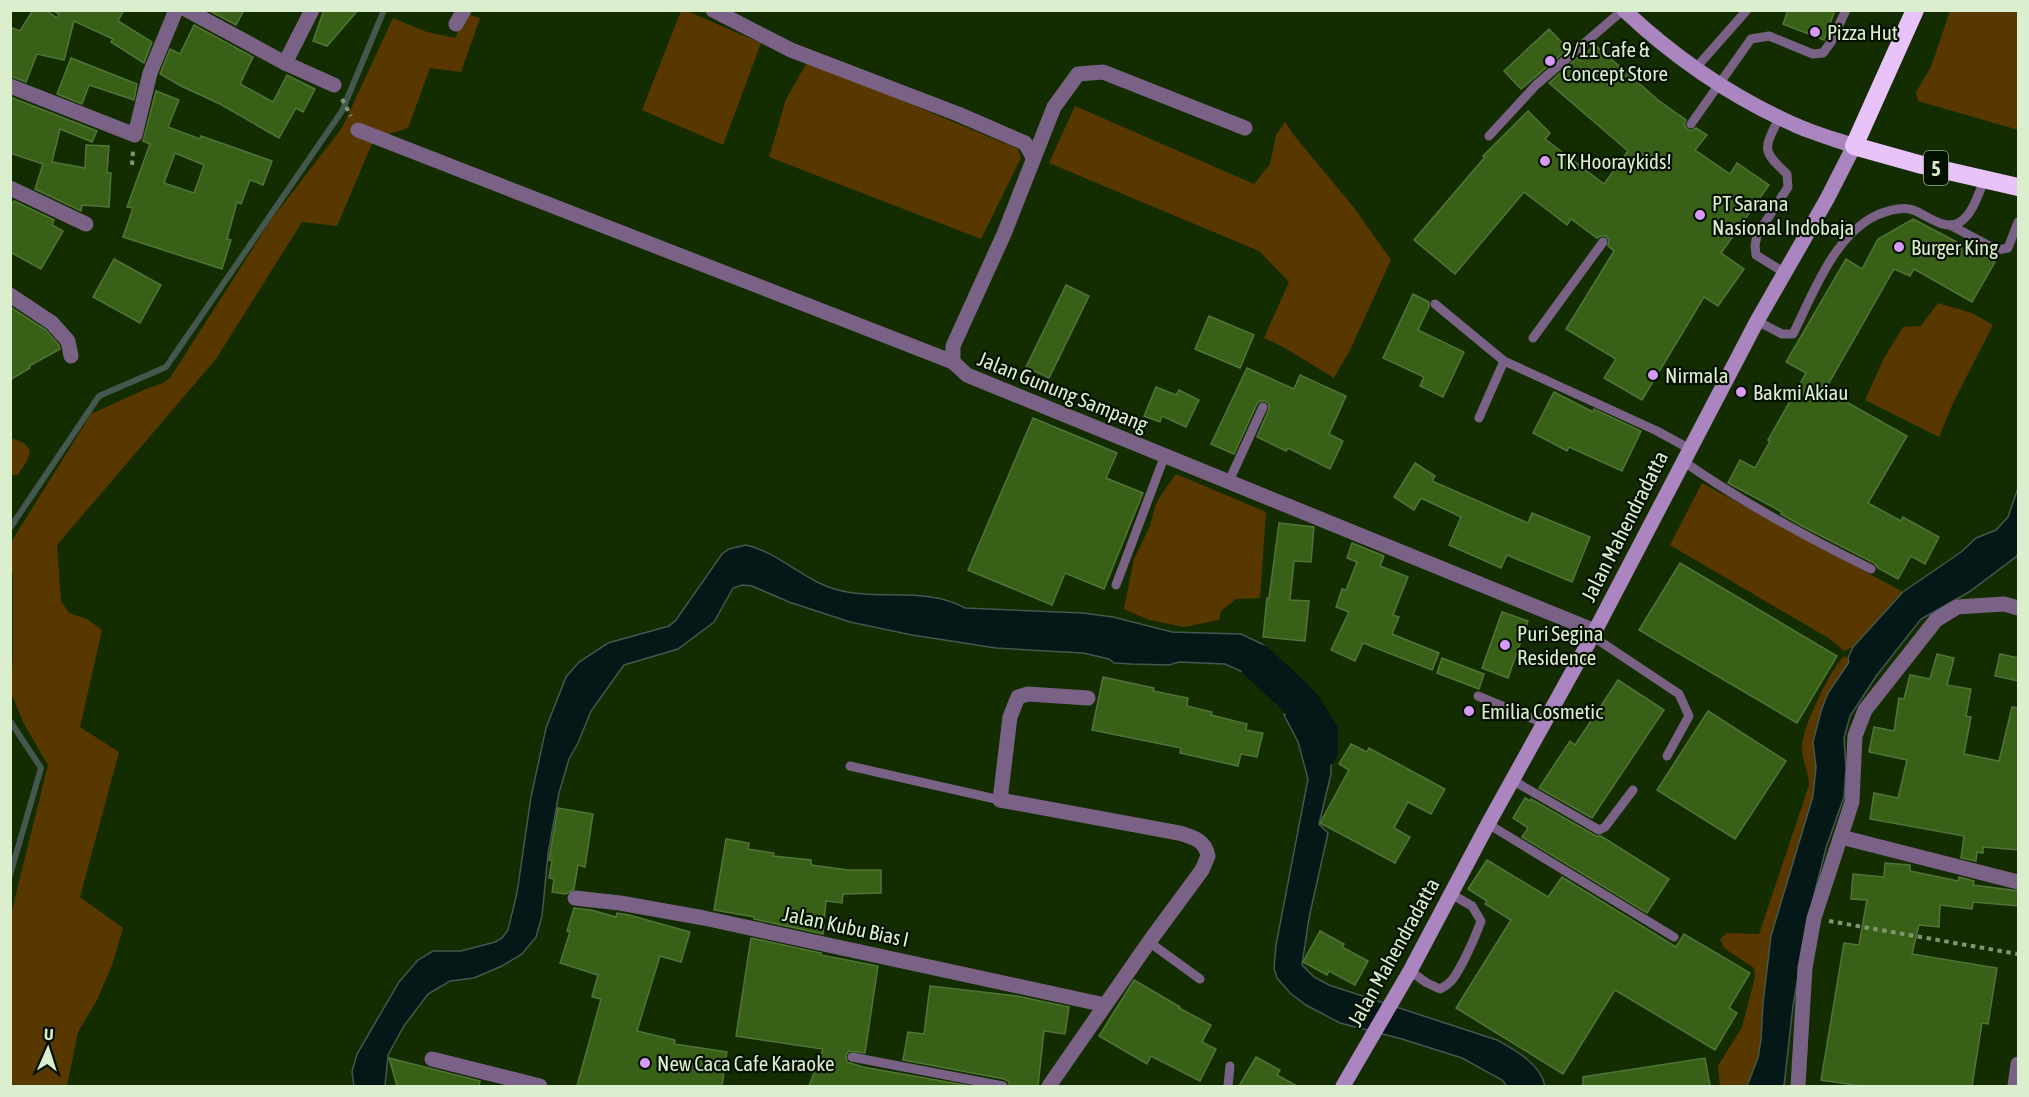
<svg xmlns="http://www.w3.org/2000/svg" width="2029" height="1097" viewBox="0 0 2029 1097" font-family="'Asap Condensed',sans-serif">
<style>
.green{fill:#593800}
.water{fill:#041818;stroke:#44584f;stroke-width:1.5}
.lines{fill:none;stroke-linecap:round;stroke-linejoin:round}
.stream{stroke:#44584f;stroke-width:6}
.river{stroke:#041818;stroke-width:36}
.building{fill:#396017;stroke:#517538;stroke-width:1.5;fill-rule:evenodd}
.path{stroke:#809670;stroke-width:4;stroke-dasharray:4.5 4.5;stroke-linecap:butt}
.lane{stroke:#7a6286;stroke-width:9}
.street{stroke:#7a6286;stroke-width:15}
.secondary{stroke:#ab85bf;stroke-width:15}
.highway{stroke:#e7c3fa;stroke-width:18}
.poi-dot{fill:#d89af8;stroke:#051100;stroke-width:2}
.labels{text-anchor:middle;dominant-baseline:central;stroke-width:4.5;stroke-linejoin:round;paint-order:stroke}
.shield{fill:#051100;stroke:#9bac90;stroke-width:1.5}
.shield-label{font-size:20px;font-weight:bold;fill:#dbefce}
.poi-label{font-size:21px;fill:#dbefce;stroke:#051100;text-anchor:start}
.street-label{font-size:21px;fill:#dbefce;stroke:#051100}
</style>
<rect width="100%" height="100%" fill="#132c00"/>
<g class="green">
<path d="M681,11H687L761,43L723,145L642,110Z"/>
<path d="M1950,11H2018V130L1918,101L1916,92L1931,67Z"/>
<path d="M467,14L480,18L461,72L430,68L408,128L374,139L337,226L302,222L216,359L57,545L61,601L69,613L87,619L102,630L80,727L119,752L80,897L123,928L112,965L97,1000L78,1032L67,1086H11V914L48,765L23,722L11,692L13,652V576L11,566L10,544L91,414L146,389L163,383L170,378L271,220L342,128L393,18L427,32L455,38Z"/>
<path d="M808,61L1018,149L1021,158L981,239L769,157L786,99Z"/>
<path d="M1075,106L1254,184L1270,164L1276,135L1285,122L1293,134L1355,209L1391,260L1350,350L1334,378L1285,348L1264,338L1289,282L1259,251L1049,163Z"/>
<path d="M1938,303L1972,313L1993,325L1953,403L1939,437L1865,400L1884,358L1903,327L1921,326Z"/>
<path d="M11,438L24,443L30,450L28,459L18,475H11Z"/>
<path d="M1176,474L1266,512L1260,598L1236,599L1221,611L1219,620L1184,627L1149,620L1124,609L1134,559L1150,526L1155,506L1161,495Z"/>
<path d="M1702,483L1903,592L1853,647L1844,651L1830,639L1670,545Z"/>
<path d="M1844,656L1848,658L1849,662L1828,693L1821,711L1813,742L1816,767L1813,796L1771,936L1763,1003L1761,1040L1758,1058L1747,1086H1720L1718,1066L1742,1027L1755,977L1754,968L1724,948L1720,939L1727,933L1759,934L1809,785C1809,772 1802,761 1802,748C1801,729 1830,670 1844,656Z"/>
</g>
<g class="water">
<path d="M2018,488V553L2017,556L1969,592L1921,619L1877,675L1850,716L1844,738L1846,768L1844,797L1826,848L1808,919L1793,1006L1784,1086H1747L1758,1058L1761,1040L1763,1003L1771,936L1813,796L1816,767L1813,742L1821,711L1828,693L1849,662L1848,658L1853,647L1903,592L1961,552L1976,538L1996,530L2008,517Z"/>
<path d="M746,545C781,553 807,584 842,591C881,600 929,587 965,608L1083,613L1113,617L1172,632L1241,634L1262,644L1309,688L1277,704L1259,679L1225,664L1179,662L1169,665L1132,664L1114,663L1109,659L1083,653L996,648L912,635L850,622L789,602L752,586L742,585L733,588L714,622L678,649L624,665L591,711L578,743L569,759L559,793L548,854L542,916L536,937L522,954L502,966L474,978L450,981L428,994L404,1026L388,1055L385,1086H354L352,1072L357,1054L399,982L418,960L433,951H461L495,942L502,938L508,930L517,893L531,797L546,728L566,677L579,662L608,643L669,626L676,620L722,554L729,549Z"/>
<path d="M1320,701L1331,728V774L1319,824L1328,833L1309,918L1302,965L1314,977L1329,985L1497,1040C1515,1050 1541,1064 1545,1086H1507L1502,1080L1462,1058L1402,1039L1340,1023L1306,1005L1290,993L1277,978L1274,968L1276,945L1308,779L1298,742L1284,715Z"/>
</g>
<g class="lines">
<g class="stream">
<path d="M10,528L99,396L166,367L342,111L384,10"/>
<path d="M10,721L41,768L10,875"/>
</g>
<path class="river" d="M1257,662L1293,695L1304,707L1320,732V750"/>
</g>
<g class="building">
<path d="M33,10H46L57,18L59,14L51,10H124L118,21L152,42L144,63L111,42L113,39L74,21L64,60L37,54L26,82L10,76V27L20,31Z"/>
<path d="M208,10H244L236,25Z"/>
<path d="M324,10H358L327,46L313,41Z"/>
<path d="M1788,10H1835L1824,40L1783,24Z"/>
<path d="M194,25L253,57L240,84L273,102L287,75L315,89L303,112L296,108L279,138L220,104L181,86L160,74L170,49L180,54Z"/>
<path d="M1549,29L1568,49L1521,89L1504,71Z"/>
<path d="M1594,44L1658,100L1686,120L1684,124L1687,129L1691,131L1696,128L1707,135L1695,150L1730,174L1737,163L1769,185L1721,253L1744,269L1718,306L1704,297L1642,400L1604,378L1616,359L1566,329L1614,251L1608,246L1609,240L1606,236H1601L1597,238L1571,219L1567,225L1524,192L1455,274L1414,240L1485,157L1483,156L1528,111L1550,133L1545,139L1604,184L1628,151L1549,83L1577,58L1580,61Z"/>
<path d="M71,58L137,84L134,100L89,85L82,104L57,94Z"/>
<path d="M156,91L179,100L168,127L200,139L201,136L272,161L263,185L250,180L241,204L237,202L227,239L231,240L222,269L123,237L133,208L127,207L150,144L143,141ZM175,153L204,165L194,193L164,183Z"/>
<path d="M10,97L97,131L92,142L60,129L52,162L85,168L86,145L109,146L107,173H111L109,207L82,205L81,211L35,189L43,164L10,153Z"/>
<path d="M14,201L54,220L52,225L63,231L41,269L10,252V208Z"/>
<path d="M1913,219L1995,262L1972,302L1914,269L1910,276L1894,269L1825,390L1907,436L1868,503L1901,521L1903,517L1939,537L1925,564L1911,556L1898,579L1878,568L1874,563L1802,526L1781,514L1782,512L1728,483L1740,460L1755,468L1770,441L1768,440L1806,373L1786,362L1846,259L1862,269L1878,239Z"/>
<path d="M114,259L161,285L140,323L93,297Z"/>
<path d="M1066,285L1089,296L1049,378L1026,367Z"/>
<path d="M1413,294L1429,302V307L1418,330L1464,352L1443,397L1420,386L1424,377L1383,358Z"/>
<path d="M10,307L46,330L59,345L60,349L29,366L30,368L10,380Z"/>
<path d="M1209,316L1254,335L1240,368L1195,349Z"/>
<path d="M1247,368L1294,389L1300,375L1346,396L1329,434L1343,441L1330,469L1288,448L1286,451L1257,437L1269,409V404L1265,401H1260L1257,404L1234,454L1211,444Z"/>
<path d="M1156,387L1176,395L1179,390L1199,400L1186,427L1162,416L1160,422L1144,416Z"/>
<path d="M1554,392L1593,412L1594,409L1641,431L1622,471L1569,447L1567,451L1533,433Z"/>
<path d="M1033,418L1117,453L1106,478L1143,493L1104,589L1065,573L1052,605L968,570Z"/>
<path d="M1415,463L1435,476L1432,481L1528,523L1532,513L1590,537L1572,582L1507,555L1501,568L1449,545L1461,517L1421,498L1414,510L1394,497Z"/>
<path d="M1279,523L1314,527L1311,562L1294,561L1290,600L1309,601L1305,641L1263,637L1267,598H1269Z"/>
<path d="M1352,543L1384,556L1380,566L1408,577L1393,615L1399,617L1392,634L1439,653L1432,670L1363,643L1355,661L1331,650L1349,612L1336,607L1342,589L1346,590L1357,562L1347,558Z"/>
<path d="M1680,563L1837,656L1797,723L1639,630Z"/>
<path d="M1502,612L1528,621L1508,678L1482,668Z"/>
<path d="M1937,654L1954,658L1947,685L1971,689L1966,716L1971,717L1964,754L1999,761L2012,707L2019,708V850L1983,847V853L1977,852L1976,861L1961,858L1964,836L1870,819L1874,793L1898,798L1907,760L1869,752L1874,727L1894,731L1899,698L1904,699L1910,675L1930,679Z"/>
<path d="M2000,654L2019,658V681L1995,676Z"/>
<path d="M1442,658L1484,674L1479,689L1437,673Z"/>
<path d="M1103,677L1154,688L1153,691L1188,698L1187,706L1212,712L1211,715L1247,724L1246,730L1263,733L1257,757L1241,754L1238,766L1180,753L1181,748L1092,730Z"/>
<path d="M1618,680L1664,710L1592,818L1539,788L1570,741L1575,745Z"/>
<path d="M1708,711L1786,761L1735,839L1657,790Z"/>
<path d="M1351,744L1367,752L1369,748L1445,789L1431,814L1408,802L1394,828L1410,837L1395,863L1320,823L1349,770L1339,764Z"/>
<path d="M1525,798L1530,801L1531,799L1596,836H1601L1669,879L1647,913L1522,837L1528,828L1513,818Z"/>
<path d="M558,808L593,814L585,867L578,865L574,889L566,894L552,892L554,879L549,878L552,861L549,860Z"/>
<path d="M726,839L749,843L748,849L774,853L773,856L811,860V865L848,870H881V893L843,894L842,903L826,901L823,934L754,919V917L714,910Z"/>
<path d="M1487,860L1548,897L1562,877L1676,947L1684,934L1750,973L1729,1008L1737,1013L1715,1050L1615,990L1563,1074L1456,1008L1511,920L1485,904L1487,901L1468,889Z"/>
<path d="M1885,863L1910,865V871L1958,881L1959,877L1974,881L1973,885L2019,891V906L1973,902L1972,909L1940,905L1939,927L1919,925L1912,954L1997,968L1988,1024L1982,1023L1972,1086H1861L1821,1080L1844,943L1859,945L1867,900L1851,899L1853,874L1884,877Z"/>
<path d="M574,908L591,910L616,917L617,913L629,915L690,932L681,962L660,956L637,1031L675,1040L674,1044L727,1052L722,1086H577L601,999L592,997L598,975L560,963L570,932L567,931Z"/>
<path d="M1320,931L1344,944L1342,947L1368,961L1355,985L1329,971L1327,975L1303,962Z"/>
<path d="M751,938L821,953V955L878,966L865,1053L849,1051L846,1055L847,1062L863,1067L970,1086H809L823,1049L736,1036Z"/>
<path d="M1134,980L1180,1007L1179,1008L1211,1025L1202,1042L1216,1049L1200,1081L1151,1056L1147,1064L1099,1036Z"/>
<path d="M930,986L1017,996L1069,1007L1065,1034L1044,1031L1038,1086H1010L1008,1081L1004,1079L903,1060L908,1032L924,1034Z"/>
<path d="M1256,1057L1280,1070L1277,1075L1297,1086H1239Z"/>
<path d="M389,1058L480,1081L479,1086H397Z"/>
<path d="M1705,1058L1710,1086H1583V1077Z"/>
</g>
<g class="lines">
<g class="path">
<path d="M342,99L351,116"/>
<path d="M132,165L133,151"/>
<path d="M1829,921L2018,954"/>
</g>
<g class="lane">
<path d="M1695,69L1747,10"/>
<path d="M1779,118C1764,149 1761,150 1787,174L1788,187L1757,235L1755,246L1756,255L1785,273"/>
<path d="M1691,124L1751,39L1769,36L1813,54L1823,53L1831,42L1846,10"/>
<path d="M1489,136L1536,85L1623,10"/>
<path d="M1950,225L1997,250L2008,248L2018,222"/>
<path d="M1435,304L1504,361L1657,431L1690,449"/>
<path d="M1757,321L1782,334H1793C1813,294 1834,235 1877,215C1887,211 1902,206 1913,210C1927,215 1945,232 1960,222C1973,214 1979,192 1985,178"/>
<path d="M1533,338L1603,242"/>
<path d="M1479,418L1504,361"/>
<path d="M1683,461C1743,503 1806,537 1871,569"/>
<path d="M1229,481L1263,407"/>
<path d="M1116,585L1165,455"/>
<path d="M1592,636L1679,694L1689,716L1667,756"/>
<path d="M1478,696L1543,723"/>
<path d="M850,766L1000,800"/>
<path d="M1512,780L1599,830L1605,827L1633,790"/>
<path d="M1488,824L1674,937"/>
<path d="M1149,942L1200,979"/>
<path d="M1410,971L1427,983L1440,989C1443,987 1446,986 1449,983C1459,975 1476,935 1481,921L1472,906L1451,894"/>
<path d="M852,1057L1003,1086"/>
<path d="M1228,1086L1230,1066"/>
</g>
<g class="street">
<path d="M187,10L285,63L334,85"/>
<path d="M713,10L791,50L958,114L1025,143L1033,157"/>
<path d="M456,24L464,10"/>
<path d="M285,63L312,10"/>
<path d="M10,86L135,135L150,73L176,10"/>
<path d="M1245,128L1103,72L1078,74L1054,107L1004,234L953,346V362L967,375L1595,631"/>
<path d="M358,130L953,362"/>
<path d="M10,188L86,224"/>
<path d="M10,295L52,323L68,341L71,356"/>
<path d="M1841,837L2018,882"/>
<path d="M575,898L620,903L704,918L1105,1005"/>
<path d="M432,1059L540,1086"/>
<path d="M1049,1086L1149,942L1202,870L1208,856C1205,840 1193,837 1179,833L1000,800L1010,717L1018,697L1028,694L1088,698"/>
<path d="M1798,1086L1805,968L1814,918L1852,802L1855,736L1865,710L1936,620L1957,607L2004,604L2018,608"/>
<path d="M2015,1086L2018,1064"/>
</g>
<path class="secondary" d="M1343,1086L1410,971L1488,824L1595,631L1757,321L1827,199L1854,146C1834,139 1812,133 1793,124C1730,96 1674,57 1624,10"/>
<path class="highway" d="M1915,10L1854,146L1922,165L2018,187"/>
</g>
<g class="poi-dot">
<circle cx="1815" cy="32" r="6"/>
<circle cx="1550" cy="61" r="6"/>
<circle cx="1545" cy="161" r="6"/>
<circle cx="1700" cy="215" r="6"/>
<circle cx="1899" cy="247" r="6"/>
<circle cx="1653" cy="375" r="6"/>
<circle cx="1741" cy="392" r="6"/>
<circle cx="1505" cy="645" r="6"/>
<circle cx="1469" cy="711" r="6"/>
<circle cx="645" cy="1063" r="6"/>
</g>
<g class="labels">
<rect class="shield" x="1924" y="151" width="24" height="34" rx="4.5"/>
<g class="shield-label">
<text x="1936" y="168">5</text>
</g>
<g class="poi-label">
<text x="1827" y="32">Pizza Hut</text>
<text x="1562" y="49">9/11 Cafe &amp;<tspan x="1562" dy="24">Concept Store</tspan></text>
<text x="1557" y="161">TK Hooraykids!</text>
<text x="1712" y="203">PT Sarana<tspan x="1712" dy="24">Nasional Indobaja</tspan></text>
<text x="1911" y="247">Burger King</text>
<text x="1665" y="375">Nirmala</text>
<text x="1753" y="392">Bakmi Akiau</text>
<text x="1517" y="633">Puri Segina<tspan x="1517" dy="24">Residence</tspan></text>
<text x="1481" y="711">Emilia Cosmetic</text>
<text x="657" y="1063">New Caca Cafe Karaoke</text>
</g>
<g class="street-label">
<text transform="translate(1063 391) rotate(22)">Jalan Gunung Sampang</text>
<text transform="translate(1624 526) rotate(-63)">Jalan Mahendradatta</text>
<text transform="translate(846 926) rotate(12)">Jalan Kubu Bias I</text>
<text transform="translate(1393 952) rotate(-61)">Jalan Mahendradatta</text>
</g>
</g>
<rect width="2029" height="1097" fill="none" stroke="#dbefce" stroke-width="24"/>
<g transform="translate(48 1049) rotate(3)" stroke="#051100" stroke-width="4.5" paint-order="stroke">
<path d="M0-4.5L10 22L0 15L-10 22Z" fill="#dbefce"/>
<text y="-9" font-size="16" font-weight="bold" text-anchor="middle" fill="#dbefce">U</text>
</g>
</svg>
